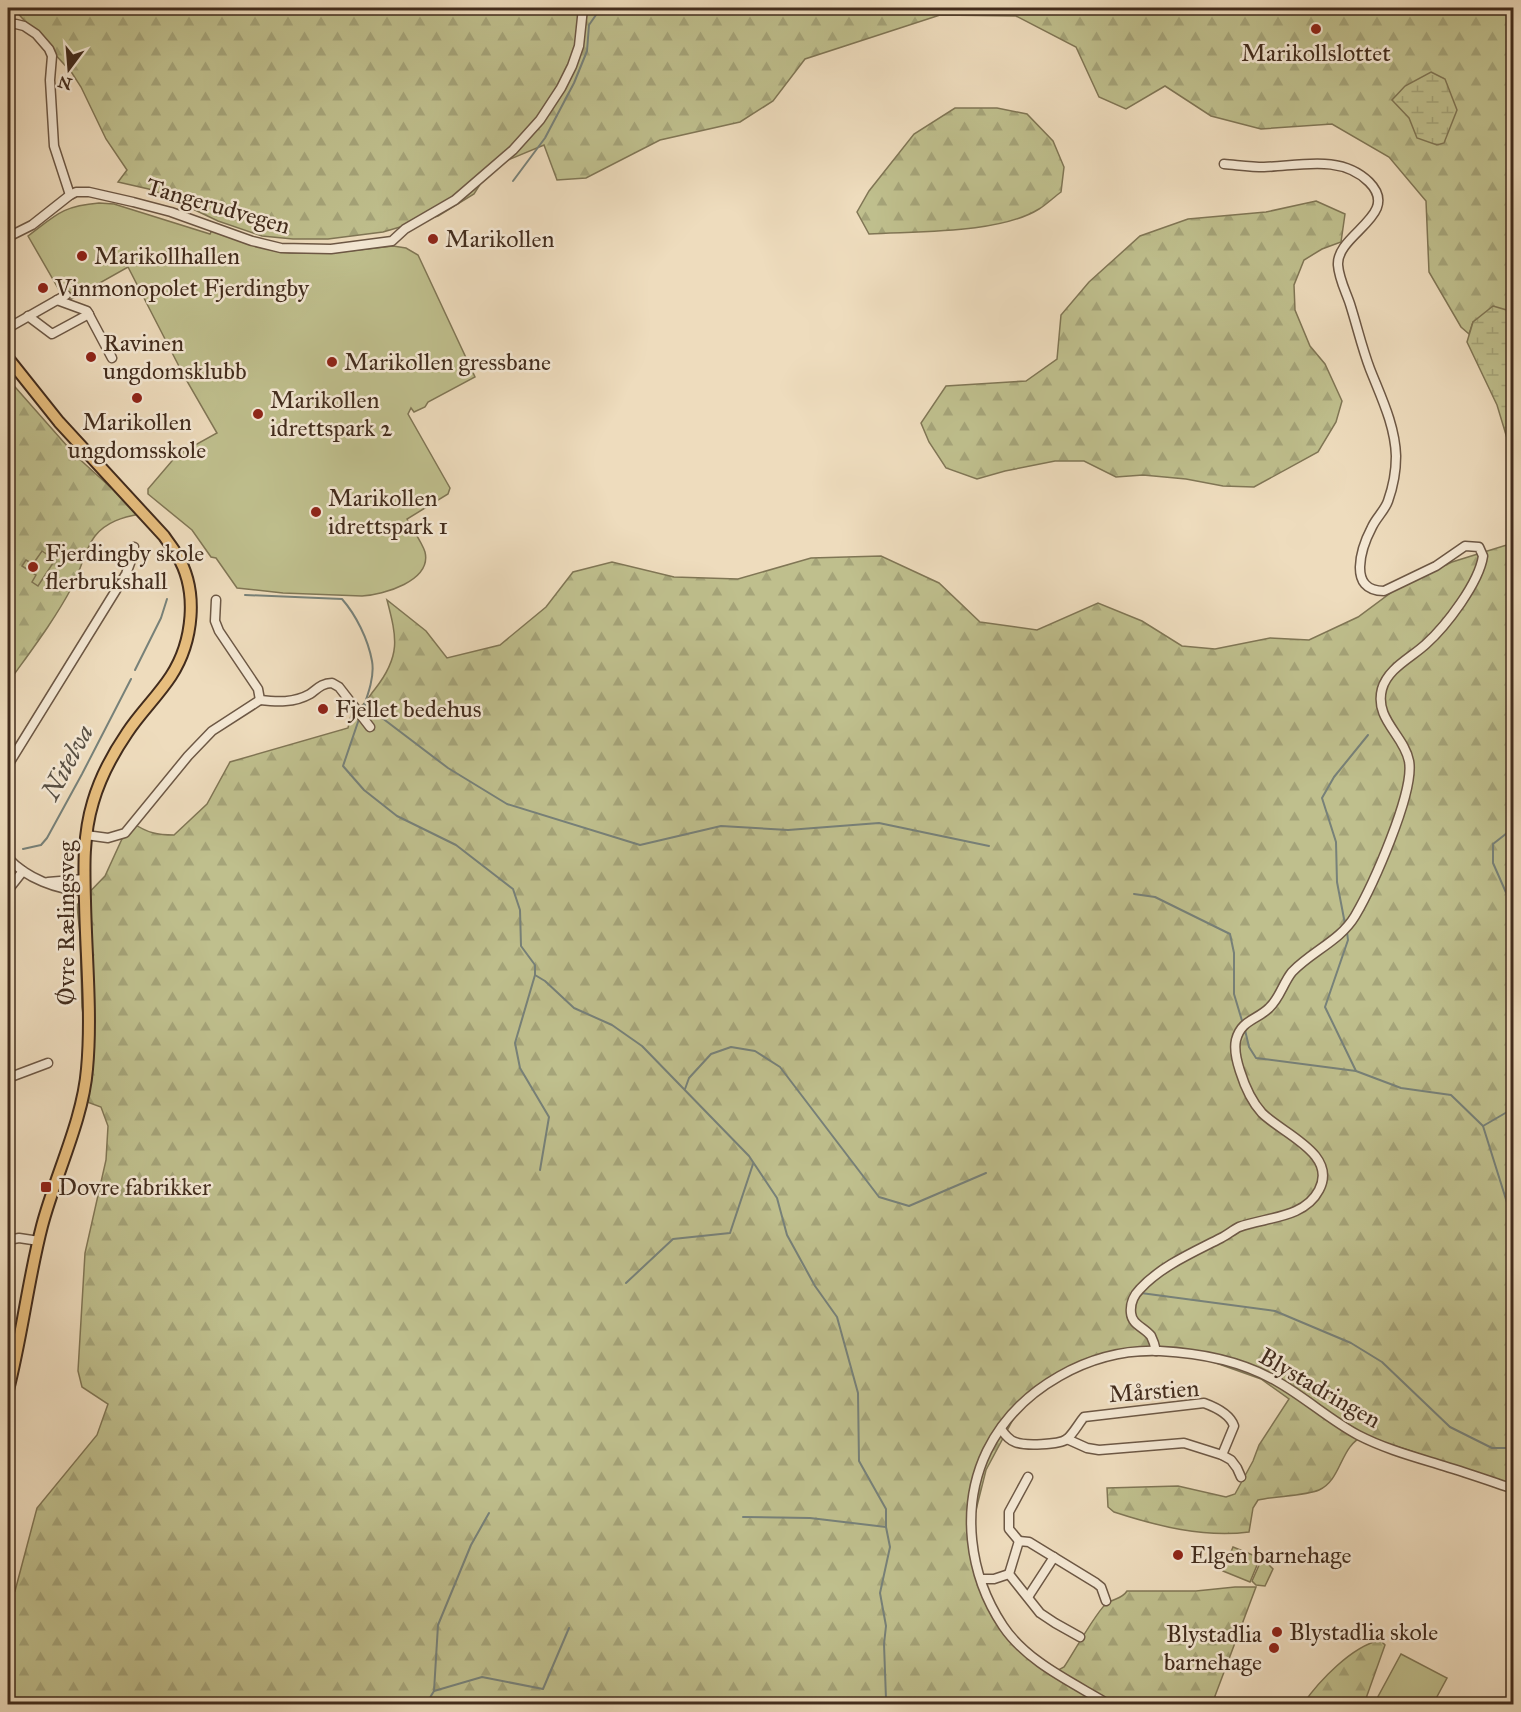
<svg xmlns="http://www.w3.org/2000/svg" width="1521" height="1712" viewBox="0 0 1521 1712" font-family="'IM FELL Great Primer',serif">
<style>
.forest{fill:url(#forest-firs);stroke:#807655;stroke-width:1.5}
.wetland{fill:url(#wetland-marsh);stroke:#807655;stroke-width:1.5}
.green{fill:#bfbf8d;stroke:#807655;stroke-width:1.5}
.lines{fill:none;stroke-linecap:round;stroke-linejoin:round}
.stream{stroke:#778179;stroke-width:2}
.minor-casing{stroke:#6d5845;stroke-width:11}
.major-casing{stroke:#422c1d;stroke-width:14}
.minor{stroke:#f4e8d4;stroke-width:8}
.major{stroke:#e7be7e;stroke-width:10}
.poi-dot{fill:#8f2418;stroke:#f4e8d4;stroke-width:2}
.labels{text-anchor:middle;dominant-baseline:central;stroke-width:5;stroke-linejoin:round;paint-order:stroke}
.poi-label{font-size:24px;fill:#422c1d;stroke:#f4e8d4;text-anchor:start}
.street-label{font-size:24px;fill:#422c1d;stroke:#f4e8d4}
.water-label{font-size:26px;font-style:italic;fill:#585044;stroke:#f4e8d4}
</style>
<defs>
<pattern id="forest-firs" width="22" height="20" patternUnits="userSpaceOnUse" patternTransform="scale(1.5)"><rect width="22" height="20" fill="#bfbf8d"/><path d="M5 1l3.5 6h-7zM16 11l3.5 6h-7z" fill="#a5a479"/></pattern>
<pattern id="wetland-marsh" width="20" height="14" patternUnits="userSpaceOnUse" patternTransform="scale(1.5)"><rect width="20" height="14" fill="#bfbf8d"/><path d="M1 5h8M5 5V1M11 12h8M15 12V8" fill="none" stroke="#a5a479"/></pattern>
</defs>
<rect width="100%" height="100%" fill="#eedcbd"/>
<filter id="stains"><feTurbulence type="fractalNoise" baseFrequency=".00333" numOctaves="4"/><feColorMatrix values="0 0 0 0 .2 0 0 0 0 .09 0 0 0 0 .02 0 0 0 .5 -.17"/></filter>
<radialGradient id="worn" r=".72"><stop offset=".6" stop-color="#630" stop-opacity="0"/><stop offset="1" stop-color="#630" stop-opacity=".3"/></radialGradient>
<g class="forest">
<path d="M13,8H1513V315L1510,311L1473,322L1469,334L1461,327L1429,272L1426,201L1389,157L1332,124L1261,129L1211,116L1165,86L1126,109L1099,97L1076,47L1016,16L940,15L805,59L773,101L740,122L660,140L586,178L557,180L544,145L491,167L474,194L438,216L383,232L328,239H293L262,236L218,221L153,190L118,182L127,170L106,139L81,87L72,73Z"/>
<path d="M955,108H997L1027,114L1053,141L1064,167L1061,192C1054,197 1047,204 1039,209C999,234 916,231 869,234L857,212L869,191L914,134Z"/>
<path d="M1316,201L1345,214L1341,242L1322,249L1304,260L1294,285L1295,310L1310,346L1325,364L1342,401L1336,422L1318,452L1254,487L1223,486L1186,479L1143,475L1116,477L1084,461H1055L1005,471L977,479L946,468L929,442L921,423L946,386L1026,381L1057,359L1061,315L1089,282L1140,236L1188,219L1266,212Z"/>
<path d="M8,379L75,455L140,514C123,517 106,522 95,536C84,550 81,571 72,587C54,621 30,652 8,683Z"/>
<path d="M1513,543V1491L1411,1451L1364,1436C1340,1445 1342,1480 1319,1490C1305,1496 1275,1496 1258,1500L1253,1508L1249,1532C1204,1538 1157,1526 1114,1512L1108,1507L1107,1488L1178,1486L1226,1497L1235,1494L1253,1461L1259,1445L1289,1399L1261,1379L1202,1358L1173,1355L1127,1356L1111,1358L1055,1379L1016,1414L986,1470L975,1514V1533L979,1569L1004,1633L1017,1649L1055,1672L1064,1667C1073,1654 1097,1610 1107,1603C1115,1598 1122,1599 1127,1591H1196L1235,1587H1256L1212,1704H1109L1098,1700L1087,1699L1081,1704H8V1598L15,1591L37,1508L97,1435L108,1404L82,1387L78,1371L85,1253L106,1160L108,1126L101,1107L79,1099L87,1042L82,1007L80,935L77,905L105,876L127,828L133,823C147,833 158,835 174,835L207,804L230,762L348,728L352,711C366,705 366,700 375,689C401,656 397,638 387,600L426,631L447,658L500,645L546,607L573,572L612,562L674,577L738,579L811,558L881,556L939,583L980,622L1037,630L1098,603L1142,621L1182,646L1215,649L1270,638L1309,640L1358,617L1400,586L1452,562Z"/>
<path d="M1380,1640L1385,1645L1364,1704H1303C1319,1681 1351,1647 1380,1640Z"/>
</g>
<g class="wetland">
<path d="M1431,72L1445,79L1457,110L1444,143L1437,145L1417,138L1409,118L1392,100L1405,86Z"/>
<path d="M1493,306L1510,311L1513,315V458L1497,405L1467,342L1473,322Z"/>
</g>
<g class="green">
<path d="M99,203L114,204L210,234L212,230L280,252L290,253H332L393,246L406,248L418,255L475,377L428,402L425,407L414,412L411,408L408,414L450,488L448,494L407,519C412,529 422,542 425,552C432,581 383,595 362,596L283,593L237,588L216,558L211,557L192,530L148,494V489L177,455L217,433L184,376L128,267L66,302L28,236C56,215 62,206 99,203Z"/>
<path d="M42,551L55,560L38,586L32,582L36,575L22,566L26,560L33,564Z"/>
<path d="M1233,1547L1260,1558L1250,1582L1223,1571Z"/>
<path d="M1260,1563L1268,1564L1273,1569L1265,1586L1256,1585L1252,1581Z"/>
<path d="M1401,1654L1447,1678L1433,1704H1374Z"/>
</g>
<g class="lines">
<g class="stream">
<path d="M513,181L545,138L574,83L587,51L589,25L598,12L609,8"/>
<path d="M245,595L342,599C356,615 368,639 372,661C375,677 367,697 362,711"/>
<path d="M135,670L161,618L167,599"/>
<path d="M365,705L448,768L507,804L640,845L721,826L788,830L879,823L989,846"/>
<path d="M359,719L343,766L364,790L397,816L456,845L513,889L520,910L521,946L535,965V975L545,981L574,1008L612,1025L642,1046L749,1156L777,1198L787,1235L815,1286L837,1317L858,1393L859,1461L886,1509V1527L890,1547L880,1593L886,1626L884,1644L886,1699L888,1704"/>
<path d="M1514,832L1507,833L1493,844V863L1508,897L1514,923"/>
<path d="M23,849L41,845L47,838L82,774L131,679"/>
<path d="M1134,894L1155,897L1230,934L1234,953V994L1243,1024"/>
<path d="M1345,924L1337,882L1336,842L1322,798L1334,777L1368,735"/>
<path d="M1347,932L1348,940L1325,1007L1356,1071"/>
<path d="M535,975L515,1043L520,1068L549,1117L540,1170"/>
<path d="M1245,1030L1249,1047L1256,1058L1356,1071L1401,1088L1451,1095L1483,1126L1514,1225"/>
<path d="M685,1089L689,1078L711,1054L731,1047L755,1051L780,1067L879,1197L909,1206L986,1173"/>
<path d="M1483,1126L1514,1108"/>
<path d="M626,1283L673,1239L730,1233L753,1164"/>
<path d="M1141,1293L1275,1311L1351,1343L1382,1362L1450,1427L1492,1448H1514"/>
<path d="M743,1517L810,1518L886,1527"/>
<path d="M434,1691L482,1677L543,1689L569,1628"/>
<path d="M426,1704L434,1691L438,1625L471,1545L489,1513"/>
</g>
<g class="minor-casing">
<g id="minor">
<path d="M16,24L24,26L36,34L49,49L52,56L50,80L54,146L70,195"/>
<path d="M8,237L32,225L70,195L76,192H89L133,202L171,212L252,241L281,248L331,249L392,241L405,229L455,200L513,150L540,120L561,88L572,66L579,46L583,8"/>
<path d="M57,300L87,311L112,358"/>
<path d="M28,316L52,334L89,314"/>
<path d="M8,328L66,295"/>
<path d="M216,600L215,621L219,631L258,689L260,700"/>
<path d="M260,700C277,702 294,703 310,694C317,689 322,683 332,683L339,687L370,727"/>
<path d="M8,765L126,574L133,555L134,547"/>
<path d="M86,835L108,838L125,833L188,756L212,731L260,700"/>
<path d="M8,858C26,878 57,890 84,891"/>
<path d="M48,882L84,879"/>
<path d="M8,890L23,871"/>
<path d="M8,1078L48,1063"/>
<path d="M8,1240L19,1238L39,1241"/>
<path d="M1156,1351C1155,1346 1153,1340 1151,1336C1144,1327 1132,1325 1131,1313C1130,1304 1134,1295 1140,1289C1161,1266 1194,1252 1221,1238C1227,1235 1233,1230 1239,1227C1265,1217 1304,1219 1319,1190C1338,1154 1283,1134 1262,1113C1251,1101 1245,1087 1240,1071C1237,1062 1234,1049 1236,1040C1241,1020 1257,1020 1269,1008C1280,998 1283,983 1292,972C1312,951 1340,941 1355,916C1372,887 1415,792 1409,761C1404,735 1374,719 1382,689C1388,668 1411,658 1426,644C1446,626 1479,583 1483,556L1479,547L1465,546L1436,566L1384,591C1347,591 1361,548 1372,527C1376,518 1385,510 1388,501C1393,487 1396,470 1396,456C1395,425 1381,397 1370,369C1362,348 1357,326 1350,304C1346,292 1339,279 1338,265C1336,234 1402,215 1369,182C1341,154 1299,166 1264,167C1251,167 1237,165 1224,164"/>
<path d="M1001,1429C1005,1435 1009,1440 1015,1442C1024,1446 1059,1445 1067,1439C1073,1434 1079,1423 1084,1417L1204,1403C1215,1407 1230,1414 1234,1426L1222,1455"/>
<path d="M1067,1439L1087,1448L1099,1450L1184,1443L1222,1455L1231,1460L1237,1468L1241,1477"/>
<path d="M1019,1541L1009,1529V1512L1028,1477"/>
<path d="M981,1579H994L1009,1574"/>
<path d="M1028,1597L1054,1557"/>
<path d="M1080,1637L1055,1623L1040,1613L1009,1574L1019,1541L1029,1542L1096,1583L1101,1587L1106,1601"/>
<path d="M1108,1704C1072,1682 1027,1662 1003,1626C969,1575 960,1507 987,1451C1018,1388 1091,1348 1160,1351C1201,1353 1242,1361 1278,1382C1306,1398 1330,1420 1358,1435C1385,1449 1415,1457 1444,1466C1467,1473 1490,1481 1514,1489"/>
</g>
</g>
<g class="major-casing">
<path id="major" d="M8,358L59,422L164,536C168,542 173,548 177,555C199,591 193,642 171,676C158,696 140,713 127,733C112,755 100,778 93,802C83,835 84,868 85,901C86,956 92,1016 87,1069C83,1120 55,1176 42,1226C28,1280 22,1336 8,1390"/>
</g>
<use href="#minor" class="minor"/>
<use href="#major" class="major"/>
</g>
<g class="poi-dot">
<circle cx="1316" cy="29" r="6"/>
<circle cx="433" cy="239" r="6"/>
<circle cx="82" cy="256" r="6"/>
<circle cx="43" cy="288" r="6"/>
<circle cx="91" cy="357" r="6"/>
<circle cx="332" cy="362" r="6"/>
<circle cx="137" cy="398" r="6"/>
<circle cx="258" cy="414" r="6"/>
<circle cx="316" cy="512" r="6"/>
<circle cx="33" cy="567" r="6"/>
<circle cx="323" cy="709" r="6"/>
<rect x="40" y="1181" width="12" height="12" rx="3"/>
<circle cx="1178" cy="1555" r="6"/>
<circle cx="1277" cy="1632" r="6"/>
<circle cx="1274" cy="1648" r="6"/>
</g>
<g class="labels">
<g class="poi-label">
<text x="1316" y="53" text-anchor="middle">Marikollslottet</text>
<text x="445" y="239">Marikollen</text>
<text x="94" y="256">Marikollhallen</text>
<text x="55" y="288">Vinmonopolet Fjerdingby</text>
<text x="103" y="343">Ravinen<tspan x="103" dy="28">ungdomsklubb</tspan></text>
<text x="344" y="362">Marikollen gressbane</text>
<text x="270" y="400">Marikollen<tspan x="270" dy="28">idrettspark 2</tspan></text>
<text x="137" y="422" text-anchor="middle">Marikollen<tspan x="137" dy="28">ungdomsskole</tspan></text>
<text x="328" y="498">Marikollen<tspan x="328" dy="28">idrettspark 1</tspan></text>
<text x="45" y="553">Fjerdingby skole<tspan x="45" dy="28">flerbrukshall</tspan></text>
<text x="335" y="709">Fjellet bedehus</text>
<text x="58" y="1187">Dovre fabrikker</text>
<text x="1190" y="1555">Elgen barnehage</text>
<text x="1289" y="1632">Blystadlia skole</text>
<text x="1262" y="1634" text-anchor="end">Blystadlia<tspan x="1262" dy="28">barnehage</tspan></text>
</g>
<g class="street-label">
<text transform="translate(218 206) rotate(16)">Tangerudvegen</text>
<text transform="translate(66 923) rotate(-90)">Øvre Rælingsveg</text>
<text transform="translate(1320 1388) rotate(30)">Blystadringen</text>
<text transform="translate(1154 1391) rotate(-4)">Mårstien</text>
</g>
<g class="water-label">
<text transform="translate(67 762) rotate(-62)">Nitelva</text>
</g>
</g>
<rect width="1521" height="1712" fill="none" stroke="#eedcbd" stroke-width="30"/>
<rect x="9" y="9" width="1503" height="1694" fill="none" stroke="#422c1d" stroke-width="3"/>
<rect x="15" y="15" width="1491" height="1682" fill="none" stroke="#422c1d" stroke-width="1.5"/>
<g transform="translate(69 69) rotate(196)" stroke="#f4e8d4" stroke-width="4.5" paint-order="stroke">
<path d="M0-4.5L10 22L0 15L-10 22Z" fill="#422c1d"/>
<text y="-9" font-size="16" font-weight="bold" text-anchor="middle" fill="#422c1d">N</text>
</g>
<rect width="100%" height="100%" filter="url(#stains)"/>
<rect width="100%" height="100%" fill="url(#worn)"/>
</svg>
